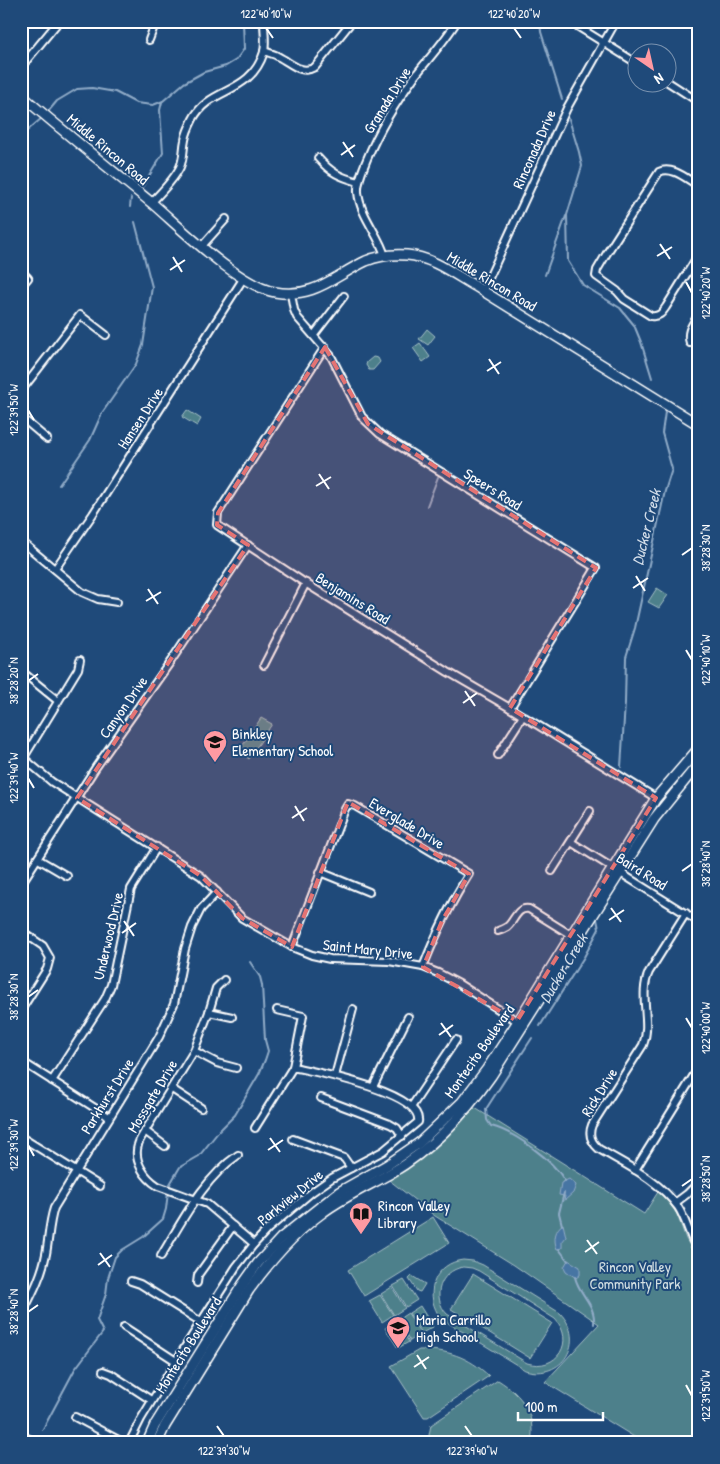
<svg xmlns="http://www.w3.org/2000/svg" width="720" height="1464" viewBox="0 0 720 1464" font-family="'Patrick Hand',sans-serif">
<style>
.green{fill:#4e808b;stroke:#a6c0c5;fill-rule:evenodd}
.water{fill:#4774a3;stroke:#91acc8}
.lines{fill:none;stroke-linecap:round;stroke-linejoin:round}
.stream{stroke:#91acc8;stroke-width:2}
.street-casing{stroke:#fff;stroke-width:10}
.secondary-casing{stroke:#fff;stroke-width:12}
.street{stroke:#1f4a7a;stroke-width:6}
.secondary{stroke:#1f4a7a;stroke-width:9}
.marked{fill:#e47373;fill-opacity:0.2;stroke:#e47373;stroke-width:4;stroke-dasharray:10 6;stroke-linejoin:round}
.ticks{fill:none;stroke:#fff;stroke-width:2}
.labels{text-anchor:middle;dominant-baseline:central;stroke-width:4;stroke-linejoin:round;paint-order:stroke}
.street-label{font-size:15px;fill:#fff;stroke:#1f4a7a}
.poi-label{font-size:15px;fill:#fff;stroke:#1f4a7a;text-anchor:start}
.park-label{font-size:15px;fill:#d3dfe2;stroke:#1f4a7a}
.water-label{font-size:16px;font-style:italic;fill:#d1dce8;stroke:#1f4a7a}
.neatline{fill:none;stroke:#fff;stroke-width:2}
.ticks-label{font-size:12px;text-anchor:middle;fill:#fff}
</style>
<rect width="100%" height="100%" fill="#1f4a7a"/>
<filter id="ink" filterUnits="userSpaceOnUse"><feTurbulence type="fractalNoise" baseFrequency=".02" numOctaves="2"/><feDisplacementMap in="SourceGraphic" scale="10" xChannelSelector="R" yChannelSelector="G"/><feConvolveMatrix kernelMatrix="1 2 1 2 8 2 1 2 1" color-interpolation-filters="sRGB"/></filter>
<g filter="url(#ink)">
<g class="green">
<path d="M427,329L435,336L428,345L419,339Z"/>
<path d="M420,343L430,357L423,362L413,348Z"/>
<path d="M373,357L378,358L380,362L373,370H369L366,365L367,362Z"/>
<path d="M187,410L201,419L197,426L182,417Z"/>
<path d="M657,588L668,595L659,608L648,602Z"/>
<path d="M261,718L272,724L249,759L239,751Z"/>
<path d="M475,1108L644,1214L658,1192L667,1200L677,1214L686,1239L699,1261V1443H644L545,1382L599,1324L514,1265L435,1216L389,1180L439,1144Z"/>
<path d="M433,1217L449,1243L364,1296L348,1270Z"/>
<path d="M463,1260L473,1261L483,1265L560,1313C587,1341 562,1381 525,1370L437,1316L438,1314C424,1291 436,1263 463,1260ZM463,1267L472,1268L479,1271L555,1319C576,1341 557,1372 527,1363L447,1314C431,1297 440,1271 463,1267Z"/>
<path d="M473,1274L552,1323L530,1358L451,1309Z"/>
<path d="M412,1276L425,1284L420,1292L417,1291L409,1279Z"/>
<path d="M404,1280L417,1300L406,1307L393,1286Z"/>
<path d="M392,1287L405,1308L394,1315L381,1294Z"/>
<path d="M380,1295L393,1315L382,1322L369,1301Z"/>
<path d="M420,1306L433,1327L422,1333L409,1313Z"/>
<path d="M408,1313L421,1334L410,1341L397,1320Z"/>
<path d="M396,1321L409,1342L398,1348L385,1328Z"/>
<path d="M419,1350C446,1349 469,1357 489,1376L428,1417H424L391,1366Z"/>
<path d="M498,1380C522,1395 536,1413 531,1443H434L429,1435L431,1425Z"/>
</g>
<g class="water">
<path d="M569,1179L576,1185L573,1193L564,1201L565,1196L559,1195L561,1183Z"/>
<path d="M563,1224L566,1237L562,1242V1248L557,1249C553,1240 555,1229 563,1224Z"/>
<path d="M568,1260L580,1267V1275L576,1278L566,1271L564,1267Z"/>
</g>
<g class="lines">
<g class="stream">
<path d="M540,21L541,32L562,99"/>
<path d="M47,113L57,101L77,89L92,88L115,92L136,103L153,105L163,101L184,83L204,72L226,66L236,60L244,49L243,21"/>
<path d="M569,119L579,152L582,166L567,215L568,261L583,285L620,308L634,325L641,342L652,378"/>
<path d="M21,136L42,118"/>
<path d="M143,186L163,153L160,110L162,102"/>
<path d="M130,207L131,198"/>
<path d="M545,275L566,216"/>
<path d="M59,485L90,440L102,413L136,364L143,345L152,287L135,222"/>
<path d="M427,506L438,477"/>
<path d="M621,767L625,703L626,657L635,628L665,491L672,469L662,433L665,412"/>
<path d="M540,1026L584,957L599,929L597,919"/>
<path d="M532,1038L486,1109L487,1120L491,1126C515,1132 553,1160 565,1181"/>
<path d="M170,1184L180,1167L199,1156L219,1131L235,1115L259,1074L265,1060L268,1051L265,1040L262,985L260,977L250,962"/>
<path d="M562,1225L559,1213L564,1193"/>
<path d="M559,1249L568,1261"/>
<path d="M575,1277C579,1295 596,1304 594,1324"/>
<path d="M43,1429L75,1369L103,1332L97,1320L106,1294L108,1278L115,1257L122,1250L143,1237L163,1219L166,1209L168,1192"/>
</g>
<g class="street-casing">
<g id="street">
<path d="M569,21L638,64"/>
<path d="M149,40L156,21"/>
<path d="M264,51C269,53 275,54 279,57C291,63 301,75 315,67L352,21"/>
<path d="M21,67L59,21"/>
<path d="M668,82L699,102"/>
<path d="M318,158C331,173 340,177 359,182"/>
<path d="M699,186C688,180 672,165 659,172L607,253L597,270L596,276L617,291L624,299L651,316C659,317 662,313 666,307L699,254"/>
<path d="M151,203C161,192 174,180 180,167C184,158 183,149 185,140C186,134 190,125 193,119C210,86 250,96 264,52C266,43 264,31 264,21"/>
<path d="M202,246L226,219"/>
<path d="M385,256C379,234 360,216 358,192C357,182 363,169 367,159C379,130 396,102 415,76C429,58 445,41 457,21"/>
<path d="M21,271L28,278L21,286"/>
<path d="M483,291L567,108L616,21"/>
<path d="M291,294L294,310L297,317L331,356L362,417L380,434L596,568L510,708"/>
<path d="M314,335L344,296"/>
<path d="M690,343C686,331 693,324 699,314"/>
<path d="M325,347L218,513L217,525L302,581L448,672L510,708L656,798"/>
<path d="M21,391L80,315L106,335"/>
<path d="M21,417L47,439"/>
<path d="M21,541L82,592L98,599L117,602"/>
<path d="M55,569L93,514L243,279"/>
<path d="M21,611L22,610"/>
<path d="M264,665L306,583"/>
<path d="M21,671L58,701"/>
<path d="M498,755L523,716"/>
<path d="M21,756L52,782L201,876L242,918L292,947L312,955L330,959L389,961L423,967L438,973L459,984L517,1021"/>
<path d="M21,762L78,669L80,660"/>
<path d="M571,842L699,922"/>
<path d="M38,859L67,876"/>
<path d="M552,871L590,811"/>
<path d="M320,872L369,892"/>
<path d="M21,884L96,767L171,661L248,545"/>
<path d="M686,913L649,972C638,996 652,1021 643,1045L592,1125C588,1135 591,1142 599,1149C626,1165 659,1180 678,1207C687,1221 690,1239 699,1253"/>
<path d="M21,931L43,946L50,958L47,969L21,1010"/>
<path d="M498,931C501,930 504,929 507,927C515,921 516,907 529,909L571,935"/>
<path d="M292,947L345,809L348,804L355,806L469,874C450,904 436,934 423,967"/>
<path d="M224,980L216,988L209,1012L194,1051L145,1131C143,1135 139,1140 138,1145C133,1161 145,1178 158,1186L207,1204L254,1244"/>
<path d="M209,1012L232,1017"/>
<path d="M194,1051L217,1063L236,1068"/>
<path d="M21,1061L109,1117"/>
<path d="M335,1076L353,1009"/>
<path d="M52,1081L105,999L111,985L131,889L157,847"/>
<path d="M373,1087L408,1017"/>
<path d="M172,1089L201,1108"/>
<path d="M321,1098L390,1124L397,1128L402,1136"/>
<path d="M412,1106L456,1040"/>
<path d="M255,1128L293,1067L303,1016L277,1010"/>
<path d="M145,1131L165,1146"/>
<path d="M21,1137L100,1186"/>
<path d="M293,1139L344,1158L351,1168"/>
<path d="M635,1170L699,1067"/>
<path d="M675,1203L687,1194L699,1182"/>
<path d="M161,1256C183,1220 203,1179 238,1155"/>
<path d="M131,1281L140,1284L201,1322"/>
<path d="M197,1283L198,1275L233,1226"/>
<path d="M21,1316C31,1296 42,1276 46,1254C49,1238 49,1223 54,1208L159,1037L174,1004L185,949L192,927L201,909L217,892"/>
<path d="M124,1327L176,1361"/>
<path d="M103,1371L111,1374L151,1400"/>
<path d="M75,1417L124,1443"/>
<path d="M129,1443L141,1419L176,1361L236,1267L254,1244L268,1229L312,1192L332,1178L383,1151L418,1122C423,1092 315,1072 293,1067"/>
</g>
</g>
<g class="secondary-casing">
<g id="secondary">
<path d="M21,95C64,132 109,168 153,204C182,229 239,286 275,292C314,299 334,276 366,261C378,256 393,254 407,255C432,257 454,274 475,286L699,425"/>
<path d="M21,1436L35,1443"/>
<path d="M147,1443L155,1425L243,1284L258,1263L281,1238L301,1222L339,1192L387,1165L419,1143L462,1102L487,1069L522,1015L656,798L699,748"/>
<path d="M157,1443L165,1426L249,1290C270,1261 293,1234 322,1213C343,1197 368,1186 391,1173C432,1149 464,1115 491,1076L654,819L699,763"/>
</g>
</g>
<use href="#street" class="street"/>
<use href="#secondary" class="secondary"/>
</g>
</g>
<path class="marked" d="M325,347L368,424L596,568L510,708L656,798L517,1021L423,967L442,921L469,874L348,802L292,947L242,918L201,876L77,798L248,545L217,525L218,513Z"/>
<path class="ticks" d="M266,28L273,38M514,28L521,38M343,142L353,157M341,155L355,145M660,244L670,259M657,256L672,247M173,257L182,272M170,270L185,260M686,282L692,293M489,359L499,374M487,371L501,362M28,410L34,420M319,474L329,489M316,486L331,477M682,555L692,548M636,576L645,591M633,588L648,578M148,589L158,604M146,601L161,592M686,650L692,660M28,681L38,674M465,691L475,706M463,703L477,693M28,778L34,788M295,806L304,821M292,818L307,808M682,871L692,864M611,908L621,922M609,920L624,910M124,921L134,936M122,933L136,923M28,997L38,990M686,1018L692,1028M441,1023L451,1037M439,1035L453,1025M270,1138L280,1152M28,1145L34,1156M268,1150L283,1140M682,1186L692,1179M587,1240L597,1254M585,1252L599,1242M100,1253L110,1267M98,1265L112,1255M28,1312L38,1305M417,1355L426,1369M414,1367L429,1357M686,1385L692,1396M217,1426L224,1436M465,1426L472,1436"/>
<defs>
<g id="school-pin" transform="scale(1.25)"><path d="M0 17L-7.5 6A9.5 9.5 0 1 1 7.5 6Z" fill="#ff9aa2" stroke="#1f4a7a"/><path d="M0-5L7-2L0 1L-7-2ZM-4 1L0 2.5L4 1V4Q0 6-4 4Z" fill="#111"/></g>
<g id="library-pin" transform="scale(1.25)"><path d="M0 17L-7.5 6A9.5 9.5 0 1 1 7.5 6Z" fill="#ff9aa2" stroke="#1f4a7a"/><path d="M-6-4Q-3-5.5-.7-3.5V5Q-3 3-6 4ZM6-4Q3-5.5 .7-3.5V5Q3 3 6 4Z" fill="#111"/></g>
</defs>
<g fill-rule="evenodd">
<use href="#school-pin" x="215" y="742"/>
<use href="#library-pin" x="361" y="1214"/>
<use href="#school-pin" x="398" y="1328"/>
</g>
<g class="labels">
<g class="street-label">
<text transform="translate(387 100) rotate(-58)">Granada Drive</text>
<text transform="translate(108 149) rotate(40)">Middle Rincon Road</text>
<text transform="translate(534 149) rotate(-66)">Rinconada Drive</text>
<text transform="translate(492 281) rotate(31)">Middle Rincon Road</text>
<text transform="translate(140 418) rotate(-57)">Hansen Drive</text>
<text transform="translate(493 489) rotate(32)">Speers Road</text>
<text transform="translate(353 598) rotate(32)">Benjamins Road</text>
<text transform="translate(123 707) rotate(-55)">Canyon Drive</text>
<text transform="translate(407 823) rotate(31)">Everglade Drive</text>
<text transform="translate(642 871) rotate(32)">Baird Road</text>
<text transform="translate(108 936) rotate(-77)">Underwood Drive</text>
<text transform="translate(368 949) rotate(6)">Saint Mary Drive</text>
<text transform="translate(479 1051) rotate(-55)">Montecito Boulevard</text>
<text transform="translate(599 1092) rotate(-58)">Rick Drive</text>
<text transform="translate(107 1096) rotate(-58)">Parkhurst Drive</text>
<text transform="translate(152 1096) rotate(-59)">Mossgate Drive</text>
<text transform="translate(290 1197) rotate(-39)">Parkview Drive</text>
<text transform="translate(188 1345) rotate(-58)">Montecito Boulevard</text>
</g>
<g class="poi-label">
<text x="232" y="733">Binkley<tspan x="232" dy="17">Elementary School</tspan></text>
<text x="378" y="1205">Rincon Valley<tspan x="378" dy="17">Library</tspan></text>
<text x="416" y="1319">Maria Carrillo<tspan x="416" dy="17">High School</tspan></text>
</g>
<g class="park-label">
<text x="635" y="1266">Rincon Valley<tspan x="635" dy="17">Community Park</tspan></text>
</g>
<g class="water-label">
<text transform="translate(646 527) rotate(-76)">Ducker Creek</text>
<text transform="translate(563 968) rotate(-59)">Ducker Creek</text>
</g>
</g>
<rect width="720" height="1464" fill="none" stroke="#1f4a7a" stroke-width="55"/>
<g transform="translate(652 68) rotate(146)"><circle r="24" fill="#1f4a7a" stroke="#7992af"/>
<path d="M0-4L9 19L0 12L-9 19Z" fill="#ff9aa2"/>
<text y="-8" font-size="14" font-weight="bold" text-anchor="middle" fill="#ffffff">N</text>
</g>
<path d="M518 1412v8h85v-8" fill="none" stroke="#ffffff" stroke-width="2.5"/>
<text x="525" y="1412" font-size="15" fill="#ffffff" stroke="#1f4a7a" stroke-width="4" paint-order="stroke">100 m</text>
<rect x="28" y="28" width="664" height="1408" class="neatline"/>
<g class="ticks-label">
<text x="266" y="18">122°40'10"W</text>
<text x="514" y="18">122°40'20"W</text>
<text transform="translate(706 293) rotate(-90)" y="4">122°40'20"W</text>
<text transform="translate(14 410) rotate(-90)" y="4">122°39'50"W</text>
<text transform="translate(706 548) rotate(-90)" y="4">38°28'30"N</text>
<text transform="translate(706 660) rotate(-90)" y="4">122°40'10"W</text>
<text transform="translate(14 681) rotate(-90)" y="4">38°28'20"N</text>
<text transform="translate(14 778) rotate(-90)" y="4">122°39'40"W</text>
<text transform="translate(706 864) rotate(-90)" y="4">38°28'40"N</text>
<text transform="translate(14 997) rotate(-90)" y="4">38°28'30"N</text>
<text transform="translate(706 1028) rotate(-90)" y="4">122°40'00"W</text>
<text transform="translate(14 1145) rotate(-90)" y="4">122°39'30"W</text>
<text transform="translate(706 1179) rotate(-90)" y="4">38°28'50"N</text>
<text transform="translate(14 1312) rotate(-90)" y="4">38°28'40"N</text>
<text transform="translate(706 1396) rotate(-90)" y="4">122°39'50"W</text>
<text x="224" y="1455">122°39'30"W</text>
<text x="472" y="1455">122°39'40"W</text>
</g>
</svg>
